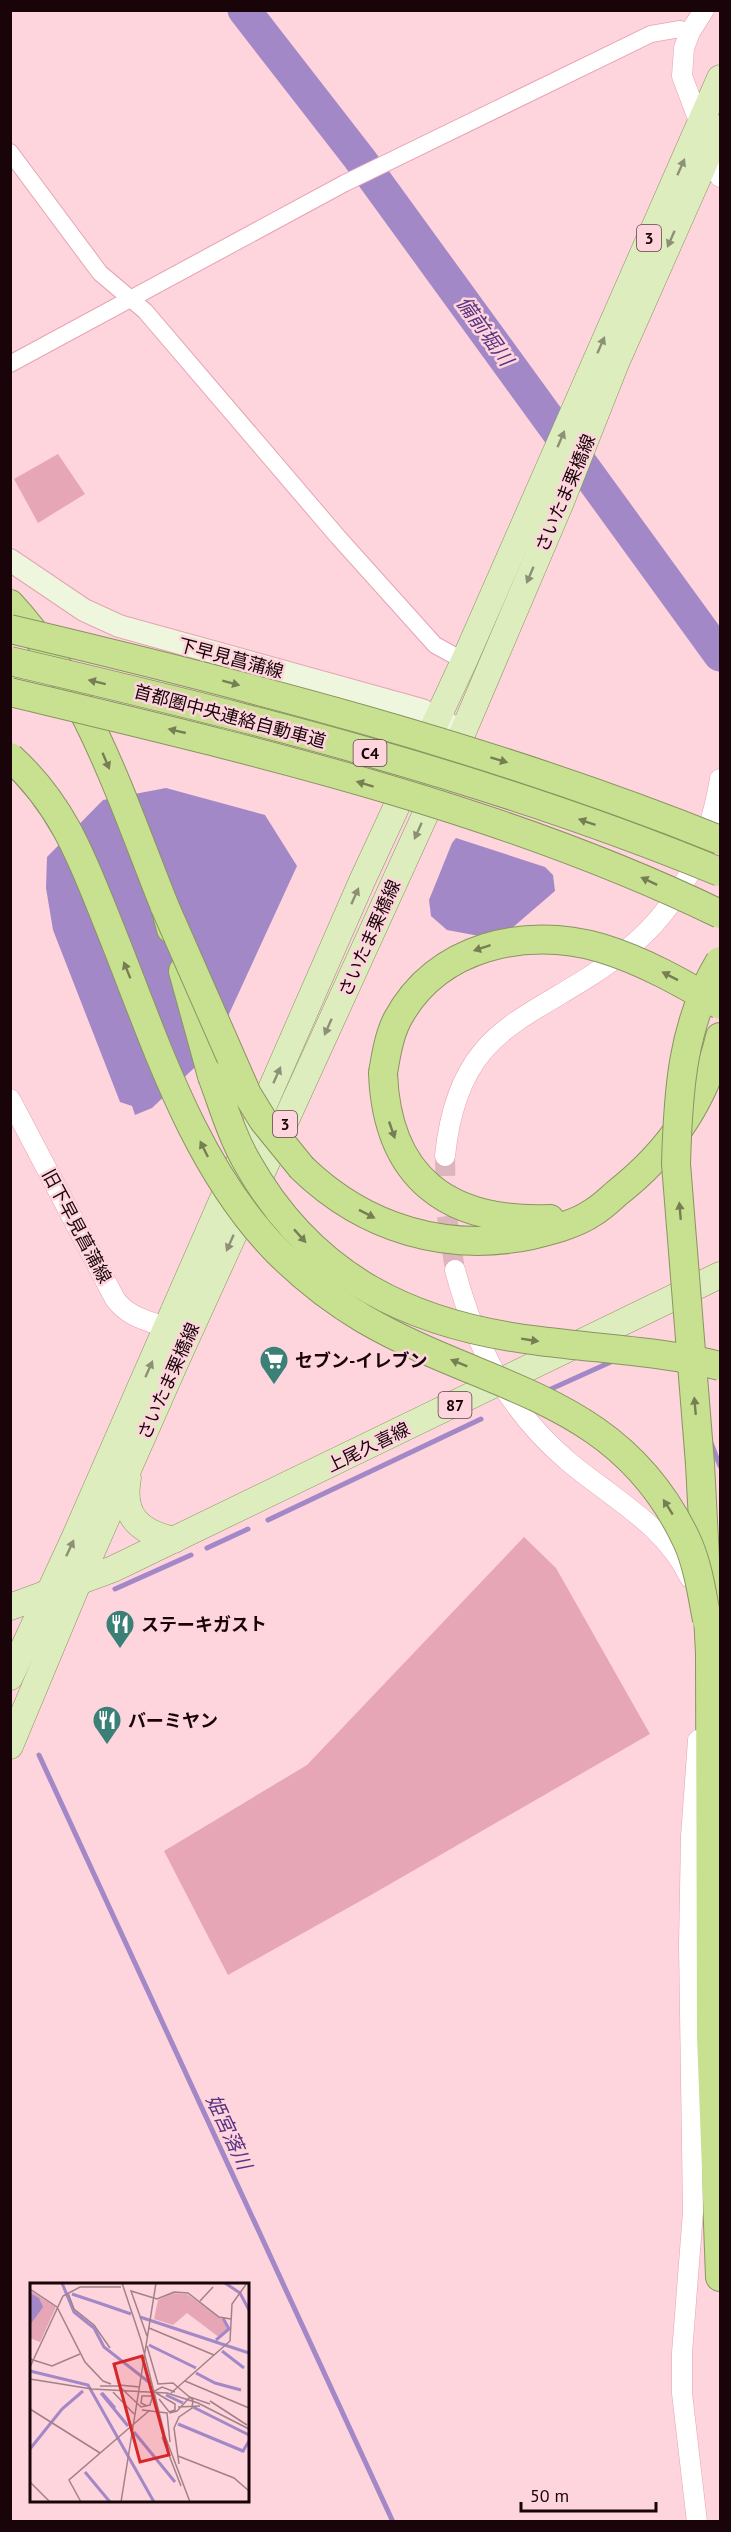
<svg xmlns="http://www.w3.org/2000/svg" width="731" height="2532" viewBox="0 0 731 2532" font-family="'PT Sans','Noto Sans JP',sans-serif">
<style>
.green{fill:#e7a6b6}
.water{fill:#a388c7}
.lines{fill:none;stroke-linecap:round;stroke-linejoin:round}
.stream{stroke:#a388c7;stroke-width:5}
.river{stroke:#a388c7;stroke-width:33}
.tertiary-tunnel{stroke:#dcb5bd;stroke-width:20;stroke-dasharray:20 10;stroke-linecap:butt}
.minor-casing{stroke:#e6a3b3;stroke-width:18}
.tertiary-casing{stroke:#e6a3b3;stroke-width:21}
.secondary-casing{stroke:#e6a3b3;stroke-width:24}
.primary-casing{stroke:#8a9461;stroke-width:27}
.motorway-casing{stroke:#8a9461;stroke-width:30}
.minor{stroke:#fff;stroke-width:16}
.tertiary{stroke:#fff;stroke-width:20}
.secondary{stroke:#eef6de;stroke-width:22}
.primary{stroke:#ddedbd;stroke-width:26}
.motorway{stroke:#c7e191;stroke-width:28}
.motorway-bridge-casing{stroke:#8a9461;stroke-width:30;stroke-linecap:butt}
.motorway-bridge{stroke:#c7e191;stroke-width:28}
.oneway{fill:#8e9075}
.oneway2{fill:#787e54}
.labels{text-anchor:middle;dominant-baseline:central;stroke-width:5;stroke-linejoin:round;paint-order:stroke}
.shield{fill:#fed4dd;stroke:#5d4249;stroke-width:1.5}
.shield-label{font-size:16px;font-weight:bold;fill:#180409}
.street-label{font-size:18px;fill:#180409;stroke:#fed4dd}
.poi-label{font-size:18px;font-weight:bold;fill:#180409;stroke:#fed4dd;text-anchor:start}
.water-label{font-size:20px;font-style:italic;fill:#583480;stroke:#fed4dd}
.inset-river{fill:none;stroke:#a388c7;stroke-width:3}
.inset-road{fill:none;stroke:#a28188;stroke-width:1.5}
.view{fill:#d62828;fill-opacity:0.15;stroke:#d62828;stroke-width:3}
.inset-edge{fill:none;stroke:#180409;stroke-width:3}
</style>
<rect width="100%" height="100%" fill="#fed4dd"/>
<g class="green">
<path d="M58,454L85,494L38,523L14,479Z"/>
<path d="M524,1537L556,1568L650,1734L371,1895L228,1975L164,1851L307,1765Z"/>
</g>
<g class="water">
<path d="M166,788L265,815L297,866L212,1051L152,1108L135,1115L132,1106L120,1102L53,930L46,888L47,857L103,800Z"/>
<path d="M456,838L545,867L553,875L555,891L504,935L490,938L447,930L431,916L429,900L452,843Z"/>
</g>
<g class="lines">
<g class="stream">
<path d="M551,1389L613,1361"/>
<path d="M711,1443L720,1466"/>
<path d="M268,1520L481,1419"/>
<path d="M207,1548L248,1529"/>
<path d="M115,1589L191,1555"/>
<path d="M39,1755L393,2522"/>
</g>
<path class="river" d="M244,10L359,158L720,655"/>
<path class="tertiary-tunnel" d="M445,1156L446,1210L455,1270"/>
<g class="minor-casing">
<g id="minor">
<path d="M10,152L100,273L145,311L338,537L435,645L464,661"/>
<path d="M10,364L345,183L651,34L680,29L690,32"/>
</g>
</g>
<g class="tertiary-casing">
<g id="tertiary">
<path d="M704,10L690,32L684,48L682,76L720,177"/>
<path d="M10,1099L115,1299C128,1317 146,1320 167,1328"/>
<path d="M445,1156C459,1015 540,1022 630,947C683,903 709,845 720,779"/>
<path d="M455,1270C476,1347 506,1409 569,1462C612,1498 666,1526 690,1578"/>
<path d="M697,2522L682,2393V2353L693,2212L689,1945L691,1837L698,1740"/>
</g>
</g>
<g class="secondary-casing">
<path id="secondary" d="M10,560L84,610L119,626L422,710L463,732"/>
</g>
<g class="primary-casing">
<g id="primary">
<path d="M128,1478C121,1516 139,1532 174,1540"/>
<path d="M10,1607L113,1569L720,1275"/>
<path d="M10,1677L73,1541L362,881L464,661L720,78"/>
<path d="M10,1746L78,1583L177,1359L463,732L561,502L616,363L720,128"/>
</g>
</g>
<g class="motorway-casing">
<g id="motorway">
<path d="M10,604C88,688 123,803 165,907L171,929"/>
<path d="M183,971L212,1076"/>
<path d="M383,1073C387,1178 448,1223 550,1219"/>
<path d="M302,1168C365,1229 447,1253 532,1235C552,1230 576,1224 592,1213C601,1208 609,1200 617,1193C668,1153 705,1101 720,1037"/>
<path d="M700,1464L710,1653L711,2036L720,2277"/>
</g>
</g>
<use href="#minor" class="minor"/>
<use href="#tertiary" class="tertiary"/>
<use href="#secondary" class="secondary"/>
<use href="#primary" class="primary"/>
<use href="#motorway" class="motorway"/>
<g class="motorway-bridge-casing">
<g id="motorway-bridge">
<path d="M10,629C251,686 491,748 720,840"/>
<path d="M10,661C250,717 492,778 720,872"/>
<path d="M10,692C251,750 497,806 720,914"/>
<path d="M10,757C64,806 83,861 109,926C154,1037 192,1164 277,1251C303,1277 332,1300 364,1319C488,1391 619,1395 687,1541C698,1565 702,1594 707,1620"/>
<path d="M165,907L247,1094L263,1120L302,1168"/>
<path d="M383,1073C386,1055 389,1036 397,1020C436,946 525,926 601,948C644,961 682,983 720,1005"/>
<path d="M212,1076C223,1105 232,1137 248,1164C313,1279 413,1326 540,1341C600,1349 661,1351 720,1366"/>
<path d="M700,1464L676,1164C678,1092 682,1024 720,961"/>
</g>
</g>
<use href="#motorway-bridge" class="motorway-bridge"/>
</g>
<defs><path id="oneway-solid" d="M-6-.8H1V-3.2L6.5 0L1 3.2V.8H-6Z" transform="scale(1.5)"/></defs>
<g class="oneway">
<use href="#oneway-solid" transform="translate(681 167) rotate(-66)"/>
<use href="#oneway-solid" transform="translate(671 239) rotate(114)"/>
<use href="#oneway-solid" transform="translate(601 345) rotate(-66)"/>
<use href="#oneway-solid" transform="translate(561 439) rotate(-67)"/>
<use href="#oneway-solid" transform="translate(530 575) rotate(113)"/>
<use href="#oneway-solid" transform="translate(418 831) rotate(114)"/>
<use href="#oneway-solid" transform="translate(355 896) rotate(-66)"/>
<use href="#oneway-solid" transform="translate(328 1027) rotate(114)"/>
<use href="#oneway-solid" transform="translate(277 1075) rotate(-66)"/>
<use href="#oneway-solid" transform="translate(230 1243) rotate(114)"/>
<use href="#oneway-solid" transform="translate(149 1369) rotate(-66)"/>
<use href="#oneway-solid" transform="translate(70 1548) rotate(-65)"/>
</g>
<g class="oneway2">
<use href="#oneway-solid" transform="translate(97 682) rotate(-166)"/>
<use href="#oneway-solid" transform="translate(231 683) rotate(15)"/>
<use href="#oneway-solid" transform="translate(177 731) rotate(-167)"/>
<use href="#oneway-solid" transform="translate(499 760) rotate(17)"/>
<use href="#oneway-solid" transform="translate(106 761) rotate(67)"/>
<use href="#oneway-solid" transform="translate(365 784) rotate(-163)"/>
<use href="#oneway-solid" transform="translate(587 822) rotate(-161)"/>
<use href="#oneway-solid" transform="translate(649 881) rotate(-155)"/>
<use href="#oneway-solid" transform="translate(482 948) rotate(162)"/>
<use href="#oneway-solid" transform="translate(127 970) rotate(-112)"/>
<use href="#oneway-solid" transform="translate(670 976) rotate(-153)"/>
<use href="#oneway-solid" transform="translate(392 1130) rotate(71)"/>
<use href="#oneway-solid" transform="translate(204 1149) rotate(-116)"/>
<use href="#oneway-solid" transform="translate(680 1211) rotate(-95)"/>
<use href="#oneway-solid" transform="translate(367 1214) rotate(27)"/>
<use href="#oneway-solid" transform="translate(300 1236) rotate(48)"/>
<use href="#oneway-solid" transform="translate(530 1340) rotate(9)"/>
<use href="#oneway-solid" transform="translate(459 1363) rotate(-158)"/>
<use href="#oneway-solid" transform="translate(695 1406) rotate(-95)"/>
<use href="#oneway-solid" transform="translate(668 1507) rotate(-122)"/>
</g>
<defs>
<g id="supermarket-pin" transform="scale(1.5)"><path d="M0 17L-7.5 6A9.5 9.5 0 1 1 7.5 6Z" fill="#3a8076" stroke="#fed4dd"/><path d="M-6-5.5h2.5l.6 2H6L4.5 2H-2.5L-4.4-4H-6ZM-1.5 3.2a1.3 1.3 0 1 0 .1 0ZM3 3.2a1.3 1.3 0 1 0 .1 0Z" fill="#fff"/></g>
<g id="restaurant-pin" transform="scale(1.5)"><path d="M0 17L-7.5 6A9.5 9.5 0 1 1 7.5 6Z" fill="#3a8076" stroke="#fed4dd"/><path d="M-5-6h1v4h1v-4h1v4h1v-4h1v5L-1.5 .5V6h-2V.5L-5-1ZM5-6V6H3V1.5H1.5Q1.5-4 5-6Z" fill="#fff"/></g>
</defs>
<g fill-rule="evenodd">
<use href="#supermarket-pin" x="274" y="1360"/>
<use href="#restaurant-pin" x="120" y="1624"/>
<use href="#restaurant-pin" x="107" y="1720"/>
</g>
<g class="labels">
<g class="shield">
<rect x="637" y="225" width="24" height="26" rx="4.5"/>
<rect x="353.5" y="740" width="33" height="26" rx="4.5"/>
<rect x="273" y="1111" width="24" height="26" rx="4.5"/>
<rect x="438.5" y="1392" width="33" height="26" rx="4.5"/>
</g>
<g class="shield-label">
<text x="649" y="238">3</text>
<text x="370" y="753">C4</text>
<text x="285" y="1124">3</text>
<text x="455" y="1405">87</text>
</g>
<g class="street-label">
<text transform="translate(565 493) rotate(-67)">さいたま栗橋線</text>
<text transform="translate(231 658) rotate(15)">下早見菖蒲線</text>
<text transform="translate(230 716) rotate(15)">首都圏中央連絡自動車道</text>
<text transform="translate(369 938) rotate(-66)">さいたま栗橋線</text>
<text transform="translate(77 1226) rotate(62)">旧下早見菖蒲線</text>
<text transform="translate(168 1381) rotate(-66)">さいたま栗橋線</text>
<text transform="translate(368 1447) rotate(-26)">上尾久喜線</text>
</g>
<g class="poi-label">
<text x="295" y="1360">セブン-イレブン</text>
<text x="141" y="1624">ステーキガスト</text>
<text x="128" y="1720">バーミヤン</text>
</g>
<g class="water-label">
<text transform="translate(485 331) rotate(54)">備前堀川</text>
<text transform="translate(229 2132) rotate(65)">姫宮落川</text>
</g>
</g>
<g transform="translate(30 2283)">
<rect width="219" height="219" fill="#fed4dd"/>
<path d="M0,7L26,24L10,59L0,55ZM142,10L157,11L192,36L198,46L190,55L157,30L143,42L124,36L128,17Z" fill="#e7a6b6"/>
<path d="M0,10L9,15L13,24L0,42Z" fill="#a388c7"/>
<path class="inset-river" d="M32,0L44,29L64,45L74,64L120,100M195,0L210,10L219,27M42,11L69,20M69,20L101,31M110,34L219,70M186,57L199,46L193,35M119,62L166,85M192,68L214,85M0,88L58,102L124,219M166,90L185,100L211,107M71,110L98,143M72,110L85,125M136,112L153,120M163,124L219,152M148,141L213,168L219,158M104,149L145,199M0,166L32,126L53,108M55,189L80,219"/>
<path class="inset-road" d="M92,0L111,57L135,153L160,219M0,6L27,24L55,79L73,98L81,101M38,10L44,26L64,42L80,65M170,18L183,4M119,45L184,72M117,53L101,8L127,16L144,9L158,10L189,34L201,36M117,63L128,101L143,100L163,117L162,125L149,134L144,145L149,181M0,76L22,83L50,71M0,84L33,13L50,4H91M0,96L62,106L137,110L168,120L219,146M155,98L219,125M89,102L110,104M70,103H89L111,124L120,122L123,112M83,109L104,131M123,109L132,104L145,109M126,110L145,121V127L139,129M141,110L200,58L202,21L217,0M129,116L140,130L147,128L160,114L180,121M180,118L217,142M117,123L111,120L112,113H125M148,124L170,123M0,126L70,170M112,127L137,130L140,159M132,154L151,203M148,173L204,195L219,208M0,199L20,219M51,219L39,197L120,127M91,219L126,0"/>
<path class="view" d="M112,73L139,172L110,179L84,81Z"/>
<rect width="219" height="219" class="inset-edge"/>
</g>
<rect width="731" height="2532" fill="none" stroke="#180409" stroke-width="24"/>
<path d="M521 2502v9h135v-9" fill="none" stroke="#180409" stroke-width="3"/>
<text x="530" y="2502" font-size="18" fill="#180409" stroke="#fed4dd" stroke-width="4.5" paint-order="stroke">50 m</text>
</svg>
